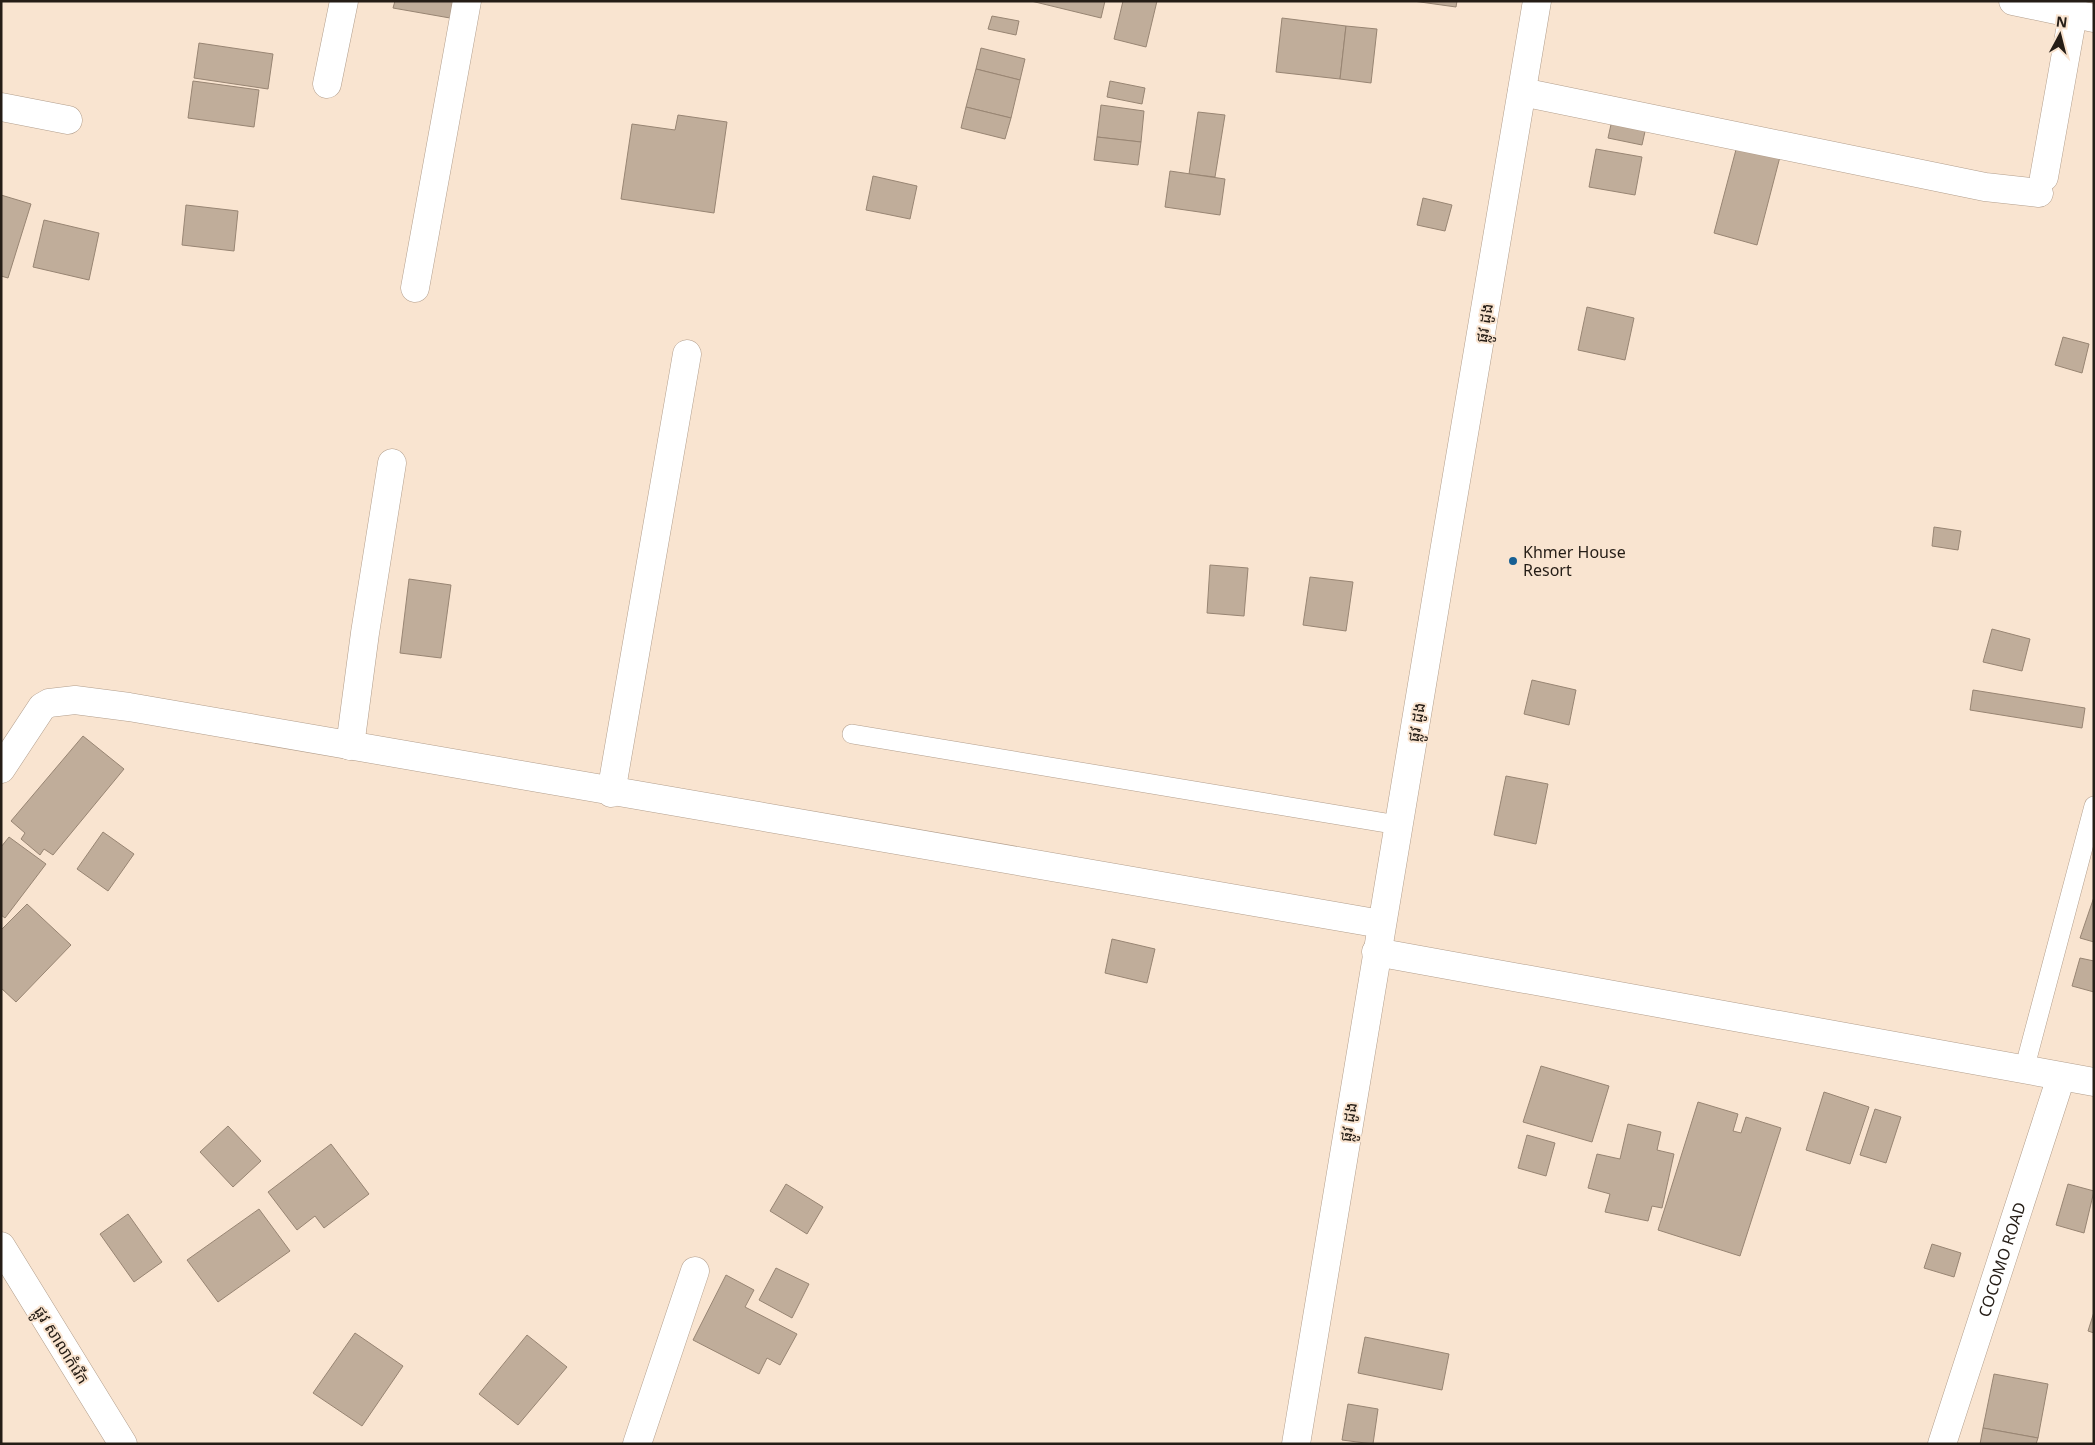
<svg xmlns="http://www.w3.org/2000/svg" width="2095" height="1445" viewBox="0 0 2095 1445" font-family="Georgia,'Noto Sans Khmer',serif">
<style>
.building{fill:#c0ad9a;stroke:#988573}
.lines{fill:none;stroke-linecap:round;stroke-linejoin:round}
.service-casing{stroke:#b29e8c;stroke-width:20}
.minor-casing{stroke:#b29e8c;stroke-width:29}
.tertiary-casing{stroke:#b29e8c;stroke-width:29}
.service{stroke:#fff;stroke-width:19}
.minor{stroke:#fff;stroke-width:28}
.tertiary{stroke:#fff;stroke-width:28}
.poi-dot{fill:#175f93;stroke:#f9e4d0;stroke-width:2}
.labels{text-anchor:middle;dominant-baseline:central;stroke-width:4;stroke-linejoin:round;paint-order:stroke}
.street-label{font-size:16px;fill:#251d16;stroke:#f9e4d0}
.poi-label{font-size:16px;fill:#251d16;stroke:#f9e4d0;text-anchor:start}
</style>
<rect width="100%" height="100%" fill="#f9e4d0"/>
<g class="building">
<path d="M395,1H453L450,18L393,8Z"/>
<path d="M1031,1H1105L1101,18Z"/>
<path d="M1123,1H1157L1146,47L1114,39Z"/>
<path d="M1413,1H1457L1456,7Z"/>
<path d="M992,16L1019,21L1016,35L988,29Z"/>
<path d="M1282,18L1346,26L1340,79L1276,72Z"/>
<path d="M1346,26L1377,29L1371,83L1340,79Z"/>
<path d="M199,43L273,54L268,89L194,78Z"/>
<path d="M981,48L1025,59L1020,80L976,69Z"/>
<path d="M976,69L1020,80L1011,118L966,107Z"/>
<path d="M193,81L259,90L254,127L188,118Z"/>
<path d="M1110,81L1145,88L1142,104L1107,97Z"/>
<path d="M1101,105L1144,111L1141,142L1097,137Z"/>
<path d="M966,107L1011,118L1005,139L961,128Z"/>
<path d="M1198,112L1225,115L1215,177L1189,174Z"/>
<path d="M678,115L727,122L714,213L621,199L632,124L675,130Z"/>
<path d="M1612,120L1646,127L1642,145L1608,138Z"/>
<path d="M1097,137L1141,142L1138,165L1094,160Z"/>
<path d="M1738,142L1781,153L1757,245L1714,233Z"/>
<path d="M1596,149L1642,157L1635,195L1589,187Z"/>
<path d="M1170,171L1225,179L1220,215L1165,207Z"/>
<path d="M873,176L917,186L910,219L866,210Z"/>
<path d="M1,195L31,204L8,278L1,276Z"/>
<path d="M1423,198L1452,205L1445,231L1417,225Z"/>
<path d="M186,205L238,211L234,251L182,245Z"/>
<path d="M44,220L99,233L89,280L33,267Z"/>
<path d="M1587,307L1634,318L1625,360L1578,350Z"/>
<path d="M2063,337L2089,344L2082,373L2055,365Z"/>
<path d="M1934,527L1961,531L1958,550L1932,546Z"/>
<path d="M1210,565L1248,568L1244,616L1207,613Z"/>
<path d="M1310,577L1353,582L1346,631L1303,625Z"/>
<path d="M409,579L451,585L441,658L400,653Z"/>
<path d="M1992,629L2030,639L2022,671L1983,662Z"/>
<path d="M1532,680L1576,690L1569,725L1524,714Z"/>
<path d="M1973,690L2085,708L2082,728L1970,710Z"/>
<path d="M83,736L124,769L53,855L44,849L40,855L21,839L25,833L11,821Z"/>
<path d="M1506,776L1548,784L1536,844L1494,835Z"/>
<path d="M103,832L134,854L108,891L77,869Z"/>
<path d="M9,837L46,864L5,918L1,915V847Z"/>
<path d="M2094,897V942L2080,938Z"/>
<path d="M27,904L71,945L16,1002L1,988V930Z"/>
<path d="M1112,939L1155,949L1147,983L1105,973Z"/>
<path d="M2080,958L2094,961V992L2072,986Z"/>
<path d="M1541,1066L1609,1086L1592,1142L1523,1122Z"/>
<path d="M1824,1092L1869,1107L1850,1164L1806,1150Z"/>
<path d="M1698,1102L1738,1114L1733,1131L1741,1133L1746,1117L1781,1128L1740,1256L1658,1230Z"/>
<path d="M1875,1109L1901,1117L1886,1163L1860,1155Z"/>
<path d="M1628,1124L1661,1132L1657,1150L1674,1154L1662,1208L1652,1206L1648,1221L1605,1212L1610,1194L1588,1188L1597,1154L1620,1159Z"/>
<path d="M228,1126L261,1161L233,1187L200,1152Z"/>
<path d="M1527,1135L1555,1143L1546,1176L1518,1168Z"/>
<path d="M331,1144L369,1194L324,1228L315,1216L297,1230L268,1192Z"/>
<path d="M786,1184L823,1207L807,1234L770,1211Z"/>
<path d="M2068,1184L2094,1191L2084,1233L2056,1225Z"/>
<path d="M259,1209L290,1251L218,1302L187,1260Z"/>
<path d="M128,1214L162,1262L134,1282L100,1234Z"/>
<path d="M1932,1244L1961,1253L1954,1277L1924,1268Z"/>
<path d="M776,1268L809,1284L792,1318L759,1300Z"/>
<path d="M726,1275L754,1290L745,1307L797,1334L780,1365L767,1358L759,1374L693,1340Z"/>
<path d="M2094,1312V1333L2088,1331Z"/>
<path d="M355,1333L403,1366L362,1426L313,1393Z"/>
<path d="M527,1335L567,1367L518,1425L479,1394Z"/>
<path d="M1365,1337L1449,1354L1442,1390L1358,1373Z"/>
<path d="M1994,1374L2048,1384L2038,1438L1983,1428Z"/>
<path d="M1348,1404L1378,1409L1373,1444L1342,1440Z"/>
<path d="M1983,1428L2038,1438L2036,1444H1980Z"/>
</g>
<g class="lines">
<g class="service-casing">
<g id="service">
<path d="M852,734L1398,825"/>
<path d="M2024,1070L2094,806"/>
</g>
</g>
<g class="minor-casing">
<g id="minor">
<path d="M2013,1L2094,18"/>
<path d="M327,84L344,1"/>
<path d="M1522,92L1985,187L2039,193"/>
<path d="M1,107L68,120"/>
<path d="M2044,177L2073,14"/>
<path d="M415,288L467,1"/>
<path d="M350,746L365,633L392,463"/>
<path d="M1,769L42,707L49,703L75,700L129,707L1381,924"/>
<path d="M611,793L687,354"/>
<path d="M1376,952L2094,1082"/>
<path d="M637,1444L695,1271"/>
<path d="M1296,1444C1374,962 1456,482 1537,1"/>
<path id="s1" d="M1942,1444L2061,1077"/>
</g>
</g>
<g class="tertiary-casing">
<path id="tertiary" d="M1,1246L123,1444"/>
</g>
<use href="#service" class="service"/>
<use href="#minor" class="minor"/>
<use href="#tertiary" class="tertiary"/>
</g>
<circle class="poi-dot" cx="1513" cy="561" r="5"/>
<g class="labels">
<g class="street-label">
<text transform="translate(1484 323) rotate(-81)">ផ្លូវ ដូង</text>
<text transform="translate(1416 722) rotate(-80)">ផ្លូវ ដូង</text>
<text transform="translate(1348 1122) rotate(-81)">ផ្លូវ ដូង</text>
<text stroke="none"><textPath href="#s1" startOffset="194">COCOMO ROAD</textPath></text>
<text transform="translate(62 1345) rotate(58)">ផ្លូវ សាលាកំរើក</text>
</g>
<g class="poi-label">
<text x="1523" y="552">Khmer House<tspan x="1523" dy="18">Resort</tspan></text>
</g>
</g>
<rect width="2095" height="1445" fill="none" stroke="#251d16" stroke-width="5"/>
<g transform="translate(2060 35) rotate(7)" stroke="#f9e4d0" stroke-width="4" paint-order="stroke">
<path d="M0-4L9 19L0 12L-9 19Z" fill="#251d16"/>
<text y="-8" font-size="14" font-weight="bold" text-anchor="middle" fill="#251d16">N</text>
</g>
</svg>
